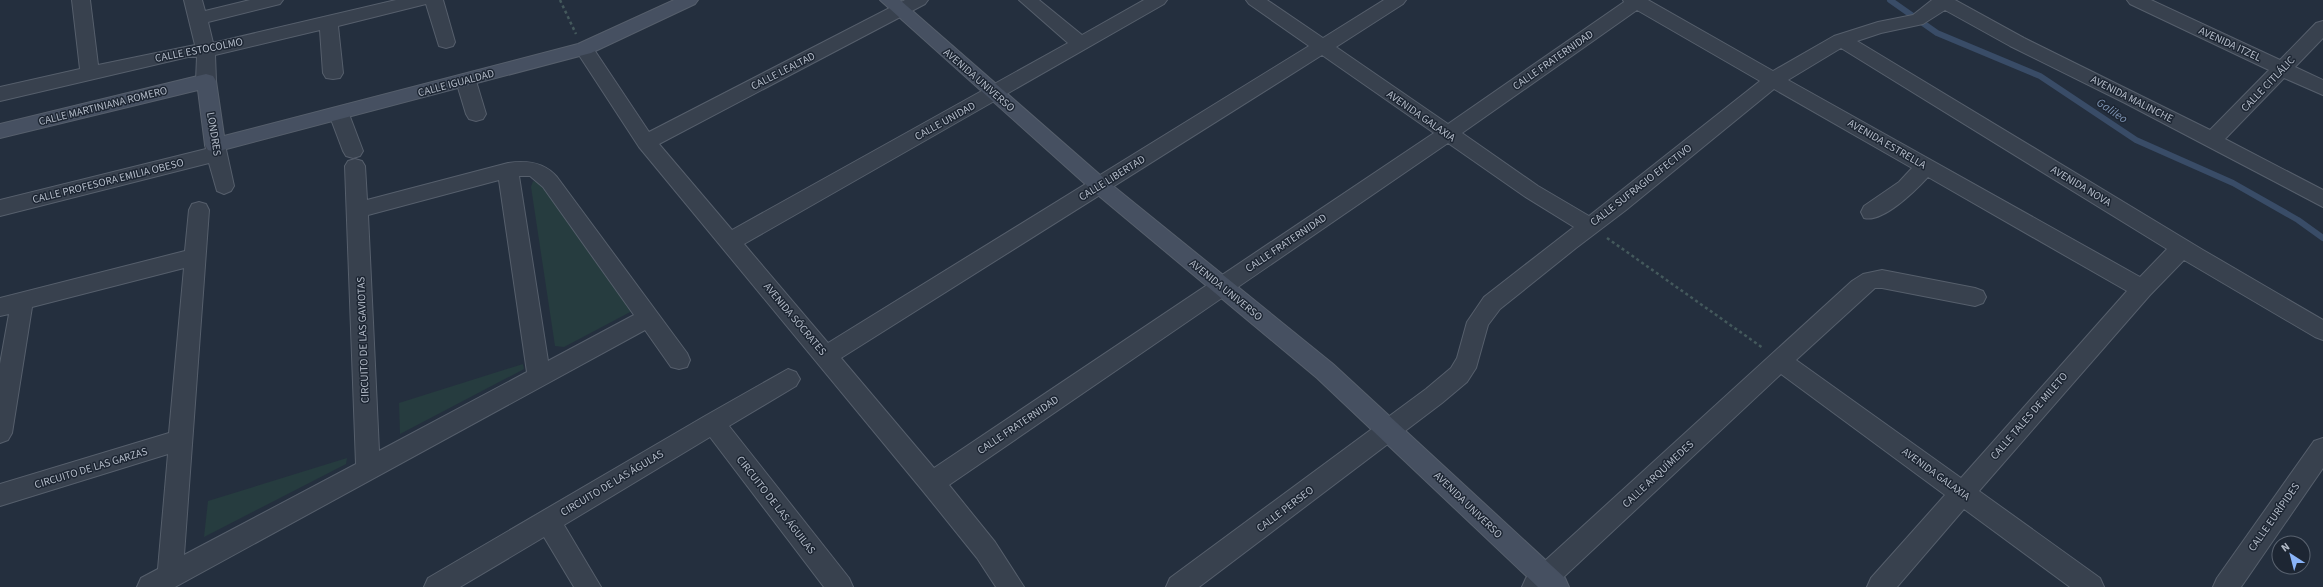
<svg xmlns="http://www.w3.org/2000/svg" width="2323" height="587" viewBox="0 0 2323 587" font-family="'Source Sans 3',sans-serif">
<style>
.green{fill:#263c3f}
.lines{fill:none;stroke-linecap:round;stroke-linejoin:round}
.stream{stroke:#394c67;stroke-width:6}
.street-casing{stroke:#565f6c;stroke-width:2}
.secondary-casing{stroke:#565f6c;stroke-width:2}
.path{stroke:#44595c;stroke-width:2.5;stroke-dasharray:3 3;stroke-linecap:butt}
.street{fill:#38414e;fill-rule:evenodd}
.secondary{fill:#465061;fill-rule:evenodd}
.labels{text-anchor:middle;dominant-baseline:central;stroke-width:3;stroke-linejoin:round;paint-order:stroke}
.street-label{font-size:11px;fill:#b4bcc9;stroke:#1d2633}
.water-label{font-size:12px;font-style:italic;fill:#7c92b1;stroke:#1d2633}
</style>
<rect width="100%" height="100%" fill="#242f3e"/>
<g class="green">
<path d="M533,181L540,183L632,311L564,347L555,346L531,187Z"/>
<path d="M523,364L524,369L400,434L399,403Z"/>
<path d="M347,458L346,464L204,537L208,501Z"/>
</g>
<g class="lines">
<path class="stream" d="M1890,0L1937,33L2040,76L2136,140L2233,183L2298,220L2323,238"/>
<g class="street-casing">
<g id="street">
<path d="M72,0H90L98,65L195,45L184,0H202L205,11L250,0H283L280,4L208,22L213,43L396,0H443L455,42L453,46L446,48L439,46L426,4L338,26L343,73L340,78L333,79L326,78L323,73L320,30L215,55L216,81L213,86L206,88L199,86L196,81L197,57H188L0,101V87L80,69Z"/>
<path d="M905,0H928L925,4L659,144L732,230L1068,43L1019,0H1039L1082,35L1144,0H1167L1164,4L744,244L828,343L1309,46L1249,4L1246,0H1267L1323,38L1384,0H1406L1403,4L1336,47L1448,124L1624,2L1623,0H1648L1773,71L1834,36L1878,22L1913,15L1932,0H1955L2024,38L2210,130L2269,70L2130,4L2127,0H2151L2280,60L2316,23L2323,21V38L2295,67L2323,80V95L2284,78L2225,139L2323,190V207L2125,103L2010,46L1945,10L1923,24L1881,33L1857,41L2203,250L2323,320V340L2315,337L2184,260L2150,295L1979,491L2100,578L2104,587H2070L1964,509L1897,587H1867L1871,578L1945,495L1781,374L1553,587H1522L1526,578L1852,281L1863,274L1882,270L1975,288L1983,291L1986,297L1983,303L1975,306L1882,288H1875L1796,360L1961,478L2127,291L1928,177C1915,191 1883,223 1864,218L1861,212L1864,206L1899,182L1912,168L1774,89L1626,210L1576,248L1500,309L1488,325L1476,368L1467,382L1442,403L1199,587H1166L1170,578L1426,389L1451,368L1457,358L1467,322L1484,297L1574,227L1524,196L1448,143L949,485L995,542L1024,587H996L977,558L923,491L639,147L575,49L577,45L584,43L591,45L649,132ZM1637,10L1760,81L1589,216L1538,186L1462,133ZM1841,48L2167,249L2140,277L1788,80ZM1322,55L1434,133L934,468L841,358Z"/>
<path d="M466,74L473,76L476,81L486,114L483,119L476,121L469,119L466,114L456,81L459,76Z"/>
<path d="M339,107L346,109L349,114L363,151L360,156L353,158L346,156L343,151L329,114L332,109Z"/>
<path d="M215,138L222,140L225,145L234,186L231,191L224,194L217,191L209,163L0,216V200L206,149L205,145L208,140Z"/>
<path d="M355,159L362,161L365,166L367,200L508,163C527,160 544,162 557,177L687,353L690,360L687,367L679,369L671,367L645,330L175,587H137L141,578L158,569L168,454L0,506V484L169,433L184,268L32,307L12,433L8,440L0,443V364L9,314L0,316V298L185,251L189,210L192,204L199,202L206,204L209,210L184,555L356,464L345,166L348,161ZM519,176H530L543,187L634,315L548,361ZM499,180L527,372L379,451L368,215Z"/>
<path d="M788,369L796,372L800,379L796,386L729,426L849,578L853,587H824L710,437L564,525L601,587H574L544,537L460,587H424L428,578L705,416Z"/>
<path d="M2323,438V468L2241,587H2213L2217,578L2314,441Z"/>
</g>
</g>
<g class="secondary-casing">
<g id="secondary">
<path d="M674,0H698L695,4L591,53L215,152L208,150L205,145L198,90L0,138V124L206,74L213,76L216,81L224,136L578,44Z"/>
<path d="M880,0H900L1107,181L1333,364L1565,578L1569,587H1538L1317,378L1093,191Z"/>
</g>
</g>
<g class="path">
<path d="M560,0L576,34"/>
<path d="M1607,238L1763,348"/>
</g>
<use href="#street" class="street"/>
<use href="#secondary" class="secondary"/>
</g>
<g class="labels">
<g class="street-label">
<text transform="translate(2230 44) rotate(25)">AVENIDA ITZEL</text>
<text transform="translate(199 50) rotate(-11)">CALLE ESTOCOLMO</text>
<text transform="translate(1553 60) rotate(-35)">CALLE FRATERNIDAD</text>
<text transform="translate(783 71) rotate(-27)">CALLE LEALTAD</text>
<text transform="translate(979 80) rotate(41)">AVENIDA UNIVERSO</text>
<text transform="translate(456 83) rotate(-15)">CALLE IGUALDAD</text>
<text transform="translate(2268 84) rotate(-46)">CALLE CITLÁLIC</text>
<text transform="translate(2132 99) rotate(27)">AVENIDA MALINCHE</text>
<text transform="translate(103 106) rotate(-14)">CALLE MARTINIANA ROMERO</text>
<text transform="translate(1421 116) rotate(35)">AVENIDA GALAXIA</text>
<text transform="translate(945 121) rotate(-29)">CALLE UNIDAD</text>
<text transform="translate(214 134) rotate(81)">LONDRES</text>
<text transform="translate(1887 144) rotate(30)">AVENIDA ESTRELLA</text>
<text transform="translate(1112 178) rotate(-32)">CALLE LIBERTAD</text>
<text transform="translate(108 181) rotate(-14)">CALLE PROFESORA EMILIA OBESO</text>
<text transform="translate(1641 185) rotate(-38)">CALLE SUFRAGIO EFECTIVO</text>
<text transform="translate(2081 186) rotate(31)">AVENIDA NOVA</text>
<text transform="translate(1286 243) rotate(-34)">CALLE FRATERNIDAD</text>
<text transform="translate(1226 290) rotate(39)">AVENIDA UNIVERSO</text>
<text transform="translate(795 319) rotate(50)">AVENIDA SÓCRATES</text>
<text transform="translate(363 340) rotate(-92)">CIRCUITO DE LAS GAVIOTAS</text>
<text transform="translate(2029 416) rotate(-49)">CALLE TALES DE MILETO</text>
<text transform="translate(1018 425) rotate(-34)">CALLE FRATERNIDAD</text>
<text transform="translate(91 468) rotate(-17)">CIRCUITO DE LAS GARZAS</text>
<text transform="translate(1658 474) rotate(-43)">CALLE ARQUÍMEDES</text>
<text transform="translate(1936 474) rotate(36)">AVENIDA GALAXIA</text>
<text transform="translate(612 483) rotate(-31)">CIRCUITO DE LAS ÁGULAS</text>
<text transform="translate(776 505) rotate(52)">CIRCUITO DE LAS ÁGUILAS</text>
<text transform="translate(1468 505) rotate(44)">AVENIDA UNIVERSO</text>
<text transform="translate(1285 509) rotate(-37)">CALLE PERSEO</text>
<text transform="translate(2274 517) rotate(-55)">CALLE EURÍPIDES</text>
</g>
<g class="water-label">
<text transform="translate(2112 111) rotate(34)">Galileo</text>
</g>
</g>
<g transform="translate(2291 555) rotate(324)"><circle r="19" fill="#1d2633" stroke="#59626f"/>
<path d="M0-3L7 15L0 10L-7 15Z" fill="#8ab4f8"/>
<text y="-6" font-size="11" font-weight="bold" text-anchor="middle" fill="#b4bcc9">N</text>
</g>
</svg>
